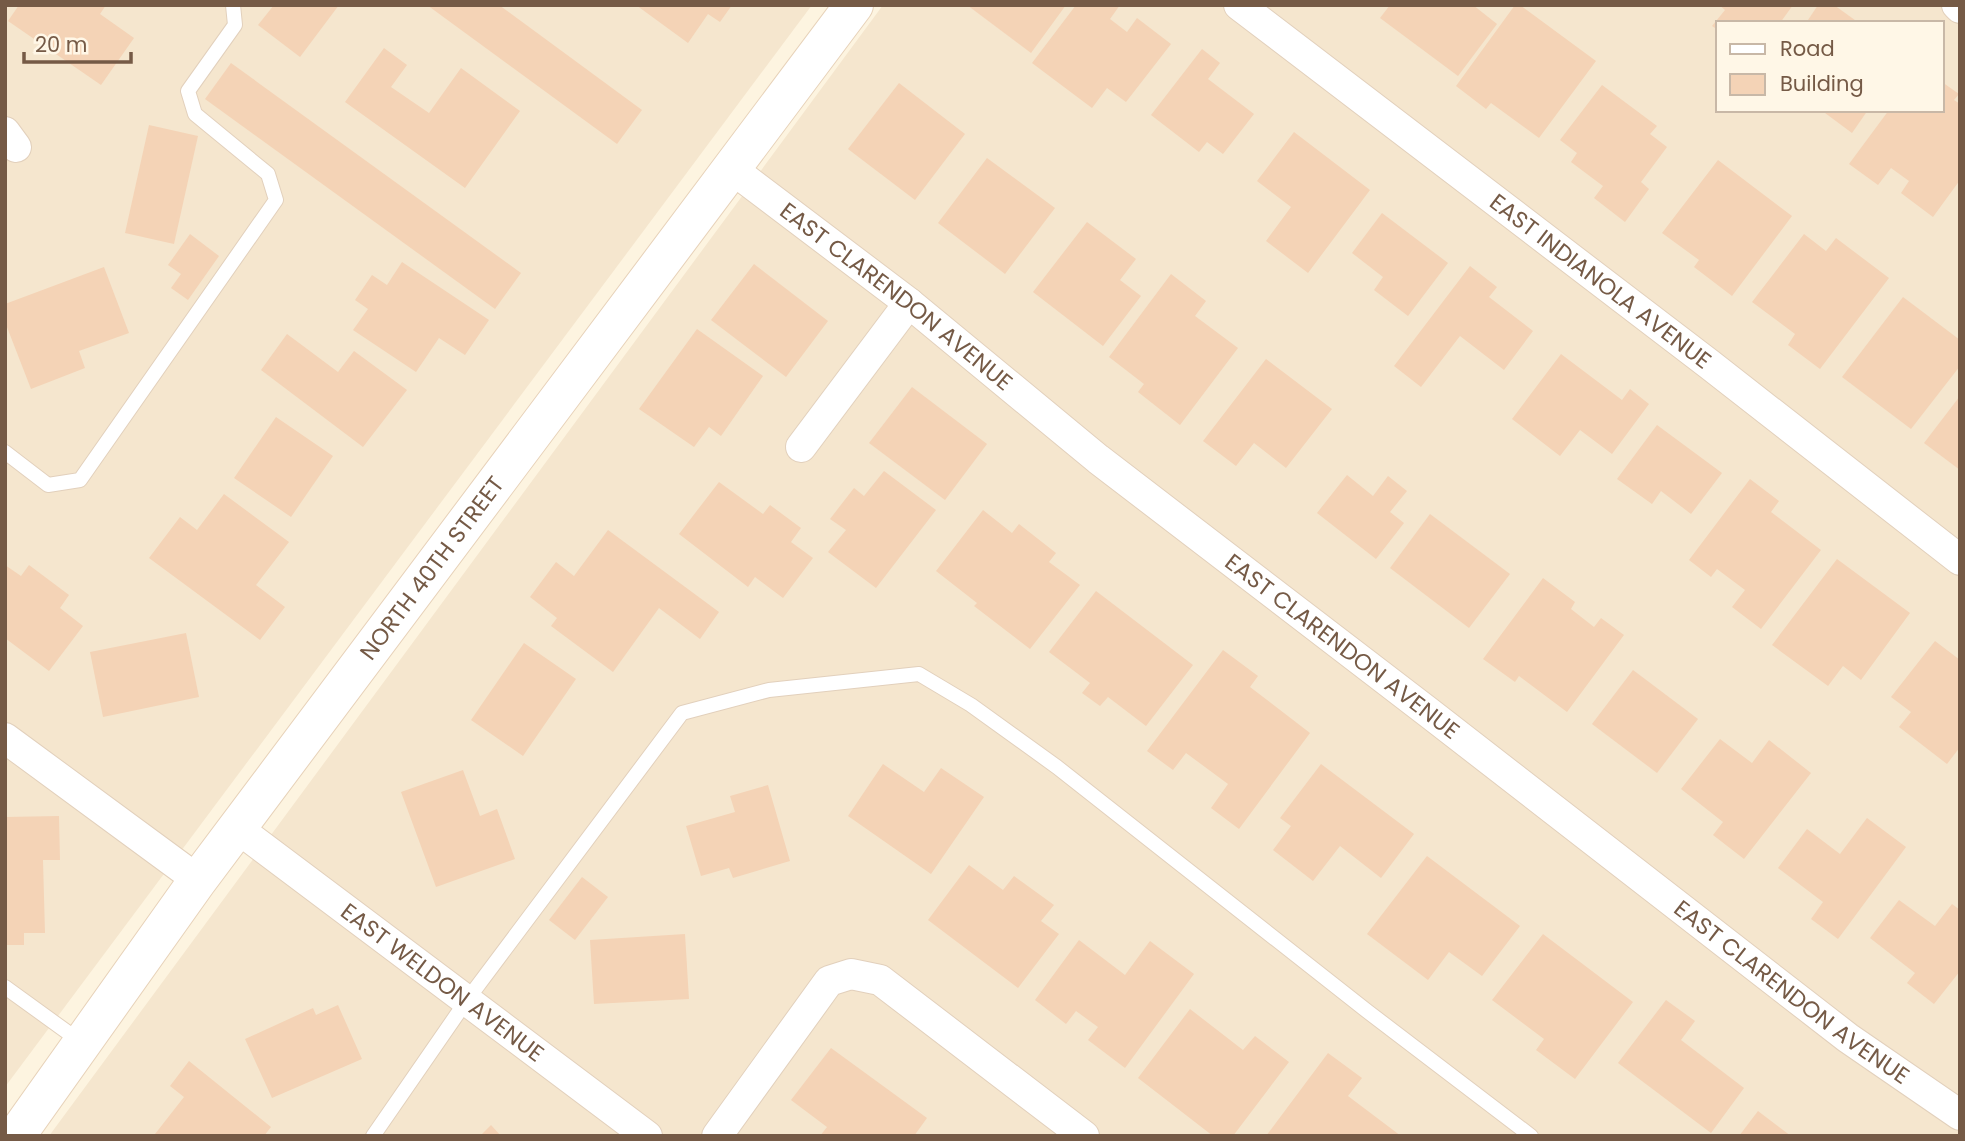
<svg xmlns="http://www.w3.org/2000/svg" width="1965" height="1141" viewBox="0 0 1965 1141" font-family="Poppins,sans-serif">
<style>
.residential{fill:#f5e6ce;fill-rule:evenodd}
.building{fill:#f4d3b6}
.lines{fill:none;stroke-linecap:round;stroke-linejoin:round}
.lane-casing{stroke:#e2d0bc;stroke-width:16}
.street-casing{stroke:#e2d0bc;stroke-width:32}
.secondary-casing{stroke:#e7d2b9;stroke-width:40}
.lane{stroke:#fff;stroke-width:14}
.street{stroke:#fff;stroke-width:30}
.secondary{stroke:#fff;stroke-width:38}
.labels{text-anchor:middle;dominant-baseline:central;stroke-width:5;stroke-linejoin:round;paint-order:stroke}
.street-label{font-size:23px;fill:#755a46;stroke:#fff7e7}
</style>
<rect width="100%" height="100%" fill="#fdf4e0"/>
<g class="residential">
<path d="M5,5H812L5,1087Z"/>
<path d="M883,5H1960V1136H49ZM1718,23H1942V110H1718Z"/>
</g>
<g class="building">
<path d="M19,5H106L100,14L134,38L101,85L8,21Z"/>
<path d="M274,5H339L300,57L258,25Z"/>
<path d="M427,5H499L642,110L617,144Z"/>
<path d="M636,5H732L720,22L708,14L688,43Z"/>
<path d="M967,5H1066L1031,53Z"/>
<path d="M1076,5H1120L1110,19L1127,32L1137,18L1171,44L1126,102L1107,88L1092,108L1032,63Z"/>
<path d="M1390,5H1473L1497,24L1458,76L1380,18Z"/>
<path d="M1515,5H1520L1596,61L1539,138L1491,103L1486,109L1456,86Z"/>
<path d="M1719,5H1793L1780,23H1718V30L1712,26L1725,10Z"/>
<path d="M1818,5H1834L1859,23H1806Z"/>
<path d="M384,48L407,65L391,87L429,113L461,68L520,111L465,188L345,102Z"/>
<path d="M1202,49L1220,63L1208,79L1254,114L1223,154L1207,142L1199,152L1151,115Z"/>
<path d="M231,63L521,273L495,309L205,99Z"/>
<path d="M1942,82L1959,94L1954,100L1960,104V180L1933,217L1901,193L1909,181L1891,168L1878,185L1849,164L1889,110H1942Z"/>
<path d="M899,83L965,134L915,200L848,149Z"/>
<path d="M1602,85L1657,126L1650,134L1667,147L1641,182L1649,189L1625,222L1594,198L1603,186L1571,162L1577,153L1560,140Z"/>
<path d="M1821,110H1868L1852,133Z"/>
<path d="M149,125L198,136L174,244L125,233Z"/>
<path d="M1294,132L1370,190L1308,273L1266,241L1291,207L1257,181Z"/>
<path d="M987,158L1055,208L1005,274L938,223Z"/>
<path d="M1718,160L1792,216L1732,296L1694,267L1699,260L1662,233Z"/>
<path d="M1382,213L1448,263L1408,316L1374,290L1383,277L1352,253Z"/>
<path d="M1087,222L1136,259L1120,280L1141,296L1103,346L1033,292Z"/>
<path d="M190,234L219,256L188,300L171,288L181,274L168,265Z"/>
<path d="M1804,234L1826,251L1836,238L1889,278L1820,369L1788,345L1795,334L1752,302Z"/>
<path d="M402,262L489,320L465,355L439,338L416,372L353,330L368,309L355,300L372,275L387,285Z"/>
<path d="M754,264L828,321L786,377L711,320Z"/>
<path d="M1470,266L1497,287L1489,297L1533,331L1504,370L1460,336L1421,387L1394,366Z"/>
<path d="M104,267L129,333L79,351L85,368L31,389L5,322V304Z"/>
<path d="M1171,274L1206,301L1195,316L1238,348L1180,425L1138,392L1144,384L1109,357Z"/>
<path d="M1903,297L1960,340V366L1911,429L1842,377Z"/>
<path d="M697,329L763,376L721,436L709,427L694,447L639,409Z"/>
<path d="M287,334L338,372L354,351L407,390L363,447L261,370Z"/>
<path d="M1561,354L1622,400L1630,389L1649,404L1612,454L1580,430L1560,456L1512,419Z"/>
<path d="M1266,359L1332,409L1286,468L1254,443L1236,466L1203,441Z"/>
<path d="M912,387L987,444L945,500L869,443Z"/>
<path d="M1960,396V470L1924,443Z"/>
<path d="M276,417L333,456L291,517L234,478Z"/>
<path d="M1657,425L1722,473L1691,514L1661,491L1652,504L1617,479Z"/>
<path d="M884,471L936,510L876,588L828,552L846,530L830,519L854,488L864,496Z"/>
<path d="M1347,475L1373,496L1388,476L1407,491L1390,512L1404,523L1376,559L1317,513Z"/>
<path d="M1750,479L1779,501L1771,512L1821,550L1761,629L1732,607L1745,590L1717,569L1711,577L1689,560Z"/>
<path d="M719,482L763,514L770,505L801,528L791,542L813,558L783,598L755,577L748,587L679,534Z"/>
<path d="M224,494L289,542L256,585L285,607L260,640L149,558L180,517L197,530Z"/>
<path d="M983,510L1012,533L1019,524L1056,553L1049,562L1080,585L1030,649L974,606L977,603L936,571Z"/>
<path d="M1430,514L1510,574L1469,628L1390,568Z"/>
<path d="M608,530L719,612L700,639L659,608L613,672L551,626L557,618L530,597L556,562L574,576Z"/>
<path d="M1837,559L1910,613L1861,680L1843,666L1828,686L1772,645Z"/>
<path d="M5,565L21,576L29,565L69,595L60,608L83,626L49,671L5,638Z"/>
<path d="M1543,578L1575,602L1571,609L1594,627L1601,618L1624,635L1567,712L1519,676L1515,682L1483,659Z"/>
<path d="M1096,591L1193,665L1146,726L1108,697L1100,706L1082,693L1090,683L1049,652Z"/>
<path d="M186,633L199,697L103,717L90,652Z"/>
<path d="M1935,641L1960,660V747L1947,764L1899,727L1911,712L1891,697Z"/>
<path d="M524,643L576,679L523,756L471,720Z"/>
<path d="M1223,650L1258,676L1250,687L1310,733L1239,829L1211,808L1228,784L1186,753L1173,770L1147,751Z"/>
<path d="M1633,670L1698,719L1657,773L1592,724Z"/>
<path d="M1720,739L1752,763L1769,740L1811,773L1744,859L1713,835L1723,822L1681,789Z"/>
<path d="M883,764L924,792L941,768L984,797L931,874L848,816Z"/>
<path d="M1321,764L1414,834L1381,878L1340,846L1313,881L1273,850L1291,826L1280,818Z"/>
<path d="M463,770L480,816L497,809L515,859L436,887L401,792Z"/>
<path d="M768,785L790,861L733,878L729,868L701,876L686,826L735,812L730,796Z"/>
<path d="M59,816L60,860H43L45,933H24V945H5V817Z"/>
<path d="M1867,818L1906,847L1838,939L1811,919L1823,902L1778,868L1807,829L1840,854Z"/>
<path d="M1427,856L1520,926L1482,976L1449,952L1428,980L1367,934Z"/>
<path d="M969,865L1003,890L1014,876L1054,905L1041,921L1059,934L1018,988L928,920Z"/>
<path d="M582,877L608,897L575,940L549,920Z"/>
<path d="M1899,900L1935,926L1952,904L1960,910V971L1934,1004L1907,983L1915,973L1870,938Z"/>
<path d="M685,934L689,999L594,1004L590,940Z"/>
<path d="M1543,934L1633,1002L1575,1079L1536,1050L1544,1039L1492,1000Z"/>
<path d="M1079,940L1125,975L1150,941L1194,974L1125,1068L1088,1040L1098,1027L1076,1011L1066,1024L1035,1000Z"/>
<path d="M1666,1000L1695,1021L1681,1040L1744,1088L1711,1133L1618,1063Z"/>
<path d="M338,1005L362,1059L272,1098L245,1039L313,1008L316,1015Z"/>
<path d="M1190,1009L1243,1050L1255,1036L1289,1062L1233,1136H1213L1138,1078Z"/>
<path d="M831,1048L927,1118L914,1136H820L827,1127L791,1100Z"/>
<path d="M1328,1053L1362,1078L1348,1096L1401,1136H1266Z"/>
<path d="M189,1061L271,1127L264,1136L155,1134L184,1097L170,1086Z"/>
<path d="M1758,1111L1791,1136H1739Z"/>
<path d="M491,1125L501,1136H480Z"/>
</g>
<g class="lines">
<g class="lane-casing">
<g id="lane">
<path d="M5,452L48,485L80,480L276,200L268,174L195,114L188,91L235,25L233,5"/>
<path d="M5,987L81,1042"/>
<path d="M373,1136L467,1000L682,713L769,690L919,674L971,705L1057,767L1367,1011L1531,1136"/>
</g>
</g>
<g class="street-casing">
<g id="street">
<path id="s1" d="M1239,5L1709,364L1960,560"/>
<path d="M1957,5L1960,8"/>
<path d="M5,132L16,147"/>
<path id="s2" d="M732,169L909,303L1098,459L1428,712L1848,1038L1960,1115"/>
<path d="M801,447L909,303"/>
<path d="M5,738L198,880"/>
<path id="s3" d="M237,828L647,1136"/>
<path d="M717,1136L829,981L851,974L880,980L1084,1136"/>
</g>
</g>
<g class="secondary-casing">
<g id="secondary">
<path id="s4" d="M16,1136L198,880L854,5"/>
</g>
</g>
<use href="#lane" class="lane"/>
<use href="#street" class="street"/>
<use href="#secondary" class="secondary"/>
</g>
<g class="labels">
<g class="street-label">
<text stroke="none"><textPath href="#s1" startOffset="455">EAST INDIANOLA AVENUE</textPath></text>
<text stroke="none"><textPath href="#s2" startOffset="208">EAST CLARENDON AVENUE</textPath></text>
<text stroke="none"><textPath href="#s4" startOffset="704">NORTH 40TH STREET</textPath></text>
<text stroke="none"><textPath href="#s2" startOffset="775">EAST CLARENDON AVENUE</textPath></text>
<text stroke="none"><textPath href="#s3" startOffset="257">EAST WELDON AVENUE</textPath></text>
<text stroke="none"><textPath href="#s2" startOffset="1342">EAST CLARENDON AVENUE</textPath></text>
</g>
</g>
<rect width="1965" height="1141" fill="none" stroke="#755a46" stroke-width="14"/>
<rect x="1716" y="21" width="228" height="91" fill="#fff7e7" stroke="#c8b8a7" stroke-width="2"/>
<rect x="1730" y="44" width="35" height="10" fill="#ffffff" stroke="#c8b8a7" stroke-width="2"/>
<text x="1780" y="56" font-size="21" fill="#755a46">Road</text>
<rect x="1730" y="74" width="35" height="21" fill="#f4d3b6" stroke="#c8b8a7" stroke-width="2"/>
<text x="1780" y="91" font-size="21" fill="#755a46">Building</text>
<path d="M24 52v10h107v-10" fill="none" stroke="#755a46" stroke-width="3.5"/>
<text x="35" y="52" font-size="21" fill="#755a46" stroke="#fff7e7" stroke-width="5" paint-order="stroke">20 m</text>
</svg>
